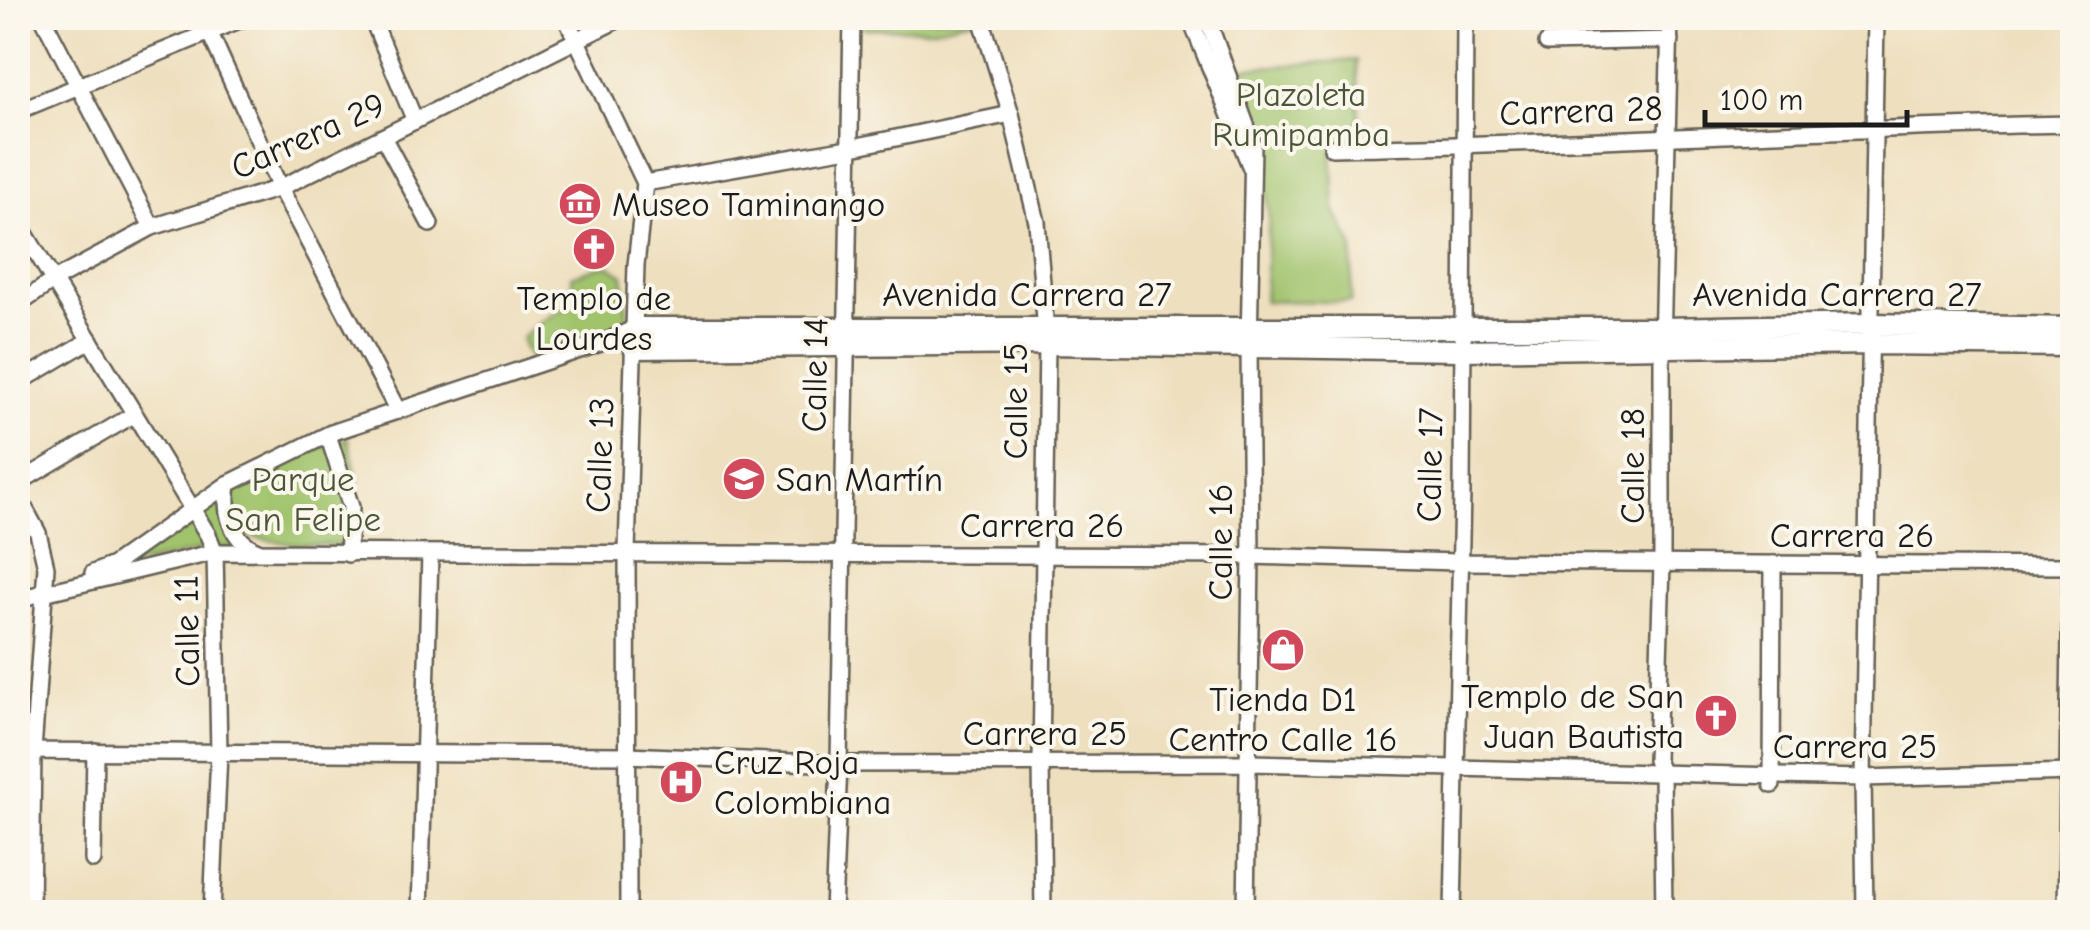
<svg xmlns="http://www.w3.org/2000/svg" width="2090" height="930" viewBox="0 0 2090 930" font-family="'Comic Neue',sans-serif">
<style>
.green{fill:#a0c36c;stroke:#5e7044;stroke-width:2.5}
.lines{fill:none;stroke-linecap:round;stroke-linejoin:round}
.minor-casing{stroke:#666055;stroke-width:20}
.major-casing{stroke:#666055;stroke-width:25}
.minor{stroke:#fff;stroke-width:15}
.major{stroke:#fff;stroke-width:20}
.labels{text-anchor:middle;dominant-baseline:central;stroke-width:8;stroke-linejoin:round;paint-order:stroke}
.park-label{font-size:35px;fill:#4a5638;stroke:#fbf7ec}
.street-label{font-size:35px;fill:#1c1c1c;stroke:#fbf7ec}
.poi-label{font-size:35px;fill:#1c1c1c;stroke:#fbf7ec;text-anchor:start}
</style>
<rect width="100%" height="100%" fill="#fbf7ec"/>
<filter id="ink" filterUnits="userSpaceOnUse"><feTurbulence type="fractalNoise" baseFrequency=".01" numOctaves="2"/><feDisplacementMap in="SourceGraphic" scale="20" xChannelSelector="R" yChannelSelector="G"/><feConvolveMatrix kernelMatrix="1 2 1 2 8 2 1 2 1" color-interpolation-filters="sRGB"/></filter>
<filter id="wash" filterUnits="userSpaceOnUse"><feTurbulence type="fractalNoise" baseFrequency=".0048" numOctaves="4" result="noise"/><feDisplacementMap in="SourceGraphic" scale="40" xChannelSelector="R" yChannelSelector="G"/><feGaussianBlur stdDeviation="2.25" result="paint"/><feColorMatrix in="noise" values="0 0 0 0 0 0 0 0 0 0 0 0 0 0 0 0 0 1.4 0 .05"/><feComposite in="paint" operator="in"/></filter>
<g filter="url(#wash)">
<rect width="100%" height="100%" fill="#eedfbe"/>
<g class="green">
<path d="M864,18H978V19L930,29L864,28Z"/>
<path d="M1356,60L1360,152L1332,153L1335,211L1353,246L1351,302L1264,301L1269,218L1265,178L1237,69Z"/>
<path d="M602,266H610L623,275L628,321L596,340L531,358L525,350L522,338L544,320L574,303L572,276Z"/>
<path d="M348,438L358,481L347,484L345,545H296L246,536L232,509L235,486L316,447Z"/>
<path d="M222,499L242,547L217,548L200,515Z"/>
<path d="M192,521L208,549L124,568Z"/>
</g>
</g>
<g filter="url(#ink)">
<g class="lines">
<g class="minor-casing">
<g id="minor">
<path d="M43,18L152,227"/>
<path d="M203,18L280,188L398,411"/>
<path d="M372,18L415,121"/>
<path d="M566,18L645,183L636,265L627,551L628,912"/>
<path d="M981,18L1011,114L1037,222L1047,344L1041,762L1043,912"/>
<path d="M1190,18L1251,168"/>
<path d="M1207,18L1253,144L1249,346L1251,556L1246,912"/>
<path d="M1547,43L1670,40"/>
<path d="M18,111L244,18"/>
<path d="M383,137L430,224"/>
<path d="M1332,148C1579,144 1825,128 2072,124"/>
<path d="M645,183L848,148L1011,114"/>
<path d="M18,222L208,535L215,552L219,753L212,912"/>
<path d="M18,305L54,280L152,227L280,188L621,18"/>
<path d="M18,383L90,340"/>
<path d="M328,435L351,507L348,554"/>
<path d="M18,483L133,415"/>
<path d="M228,484C224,511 230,540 258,551"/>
<path d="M18,496L38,533L46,567L33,751L31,912"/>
<path d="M93,573L113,565L228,484L331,433L607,341L635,328"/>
<path d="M18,599L215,552L1251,556L1458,562L2072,566"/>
<path d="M18,751L627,755L839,764L1248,763L1863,778L2072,772"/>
<path d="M1772,785L1773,564"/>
<path d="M93,860L95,751"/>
<path d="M420,912L430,554"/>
<path d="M833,912L839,764L852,18"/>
<path d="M1453,912L1462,492L1465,18"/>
<path d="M1664,912L1662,774L1656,760L1662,564V346L1670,18"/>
<path d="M1865,912L1863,778L1876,18"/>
<path d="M2066,912L2072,499"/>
</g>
</g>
<g class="major-casing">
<g id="major">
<path d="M635,328H1662L1872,324L2072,328"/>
<path d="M634,348L1047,344L1460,350L1872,344L2072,346"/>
</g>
</g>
<use href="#minor" class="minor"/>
<use href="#major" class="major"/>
</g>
</g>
<defs>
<g id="museum-disc" transform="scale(2.25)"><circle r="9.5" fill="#d1495b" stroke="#fbf7ec"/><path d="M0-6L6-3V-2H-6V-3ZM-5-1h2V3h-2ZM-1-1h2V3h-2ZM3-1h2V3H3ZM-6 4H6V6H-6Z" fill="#fff"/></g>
<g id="church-disc" transform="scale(2.25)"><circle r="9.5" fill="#d1495b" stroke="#fbf7ec"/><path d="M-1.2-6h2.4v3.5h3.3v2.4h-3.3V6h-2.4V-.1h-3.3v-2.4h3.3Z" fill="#fff"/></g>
<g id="university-disc" transform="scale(2.25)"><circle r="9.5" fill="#d1495b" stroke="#fbf7ec"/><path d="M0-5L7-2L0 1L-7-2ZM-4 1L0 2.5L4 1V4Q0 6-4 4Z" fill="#fff"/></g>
<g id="shop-disc" transform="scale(2.25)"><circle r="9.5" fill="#d1495b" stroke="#fbf7ec"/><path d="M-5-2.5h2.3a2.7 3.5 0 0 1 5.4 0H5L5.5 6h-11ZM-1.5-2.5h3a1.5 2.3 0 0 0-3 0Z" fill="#fff"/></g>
<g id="hospital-disc" transform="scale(2.25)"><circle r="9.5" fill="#d1495b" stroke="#fbf7ec"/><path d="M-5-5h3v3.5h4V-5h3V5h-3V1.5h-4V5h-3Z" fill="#fff"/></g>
</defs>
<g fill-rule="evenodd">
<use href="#museum-disc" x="580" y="204"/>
<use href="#church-disc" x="594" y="249"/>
<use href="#university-disc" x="744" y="479"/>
<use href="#shop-disc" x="1283" y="650"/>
<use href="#church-disc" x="1716" y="716"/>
<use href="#hospital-disc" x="681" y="782"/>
</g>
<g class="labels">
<g class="park-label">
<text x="1301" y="94">Plazoleta<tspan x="1301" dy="40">Rumipamba</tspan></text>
<text x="303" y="479">Parque<tspan x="303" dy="40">San Felipe</tspan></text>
</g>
<g class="street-label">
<text transform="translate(1581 111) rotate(-2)">Carrera 28</text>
<text transform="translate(308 136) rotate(-24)">Carrera 29</text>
<text x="1027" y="294">Avenida Carrera 27</text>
<text x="1837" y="294">Avenida Carrera 27</text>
<text transform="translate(815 375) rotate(-89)">Calle 14</text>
<text transform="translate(1015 401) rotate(-90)">Calle 15</text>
<text transform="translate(600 455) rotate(-88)">Calle 13</text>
<text transform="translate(1430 465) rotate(-89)">Calle 17</text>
<text transform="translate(1632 466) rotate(-90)">Calle 18</text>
<text x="1042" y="525">Carrera 26</text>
<text x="1852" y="535">Carrera 26</text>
<text transform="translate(1220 542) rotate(-90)">Calle 16</text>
<text transform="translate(187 631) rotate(-91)">Calle 11</text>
<text x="1045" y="733">Carrera 25</text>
<text x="1855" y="746">Carrera 25</text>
</g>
<g class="poi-label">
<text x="612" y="204">Museo Taminango</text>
<text x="594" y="298" text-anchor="middle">Templo de<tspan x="594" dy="40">Lourdes</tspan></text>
<text x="776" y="479">San Martín</text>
<text x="1684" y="696" text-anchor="end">Templo de San<tspan x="1684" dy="40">Juan Bautista</tspan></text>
<text x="1283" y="699" text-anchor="middle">Tienda D1<tspan x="1283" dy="40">Centro Calle 16</tspan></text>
<text x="714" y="762">Cruz Roja<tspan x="714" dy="40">Colombiana</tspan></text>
</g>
</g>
<rect width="2090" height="930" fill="none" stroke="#fbf7ec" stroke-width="60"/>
<path d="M1705 110v15h202v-15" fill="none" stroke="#1c1c1c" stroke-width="5"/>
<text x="1720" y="110" font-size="30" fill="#1c1c1c" stroke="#fbf7ec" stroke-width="8" paint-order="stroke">100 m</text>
</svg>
